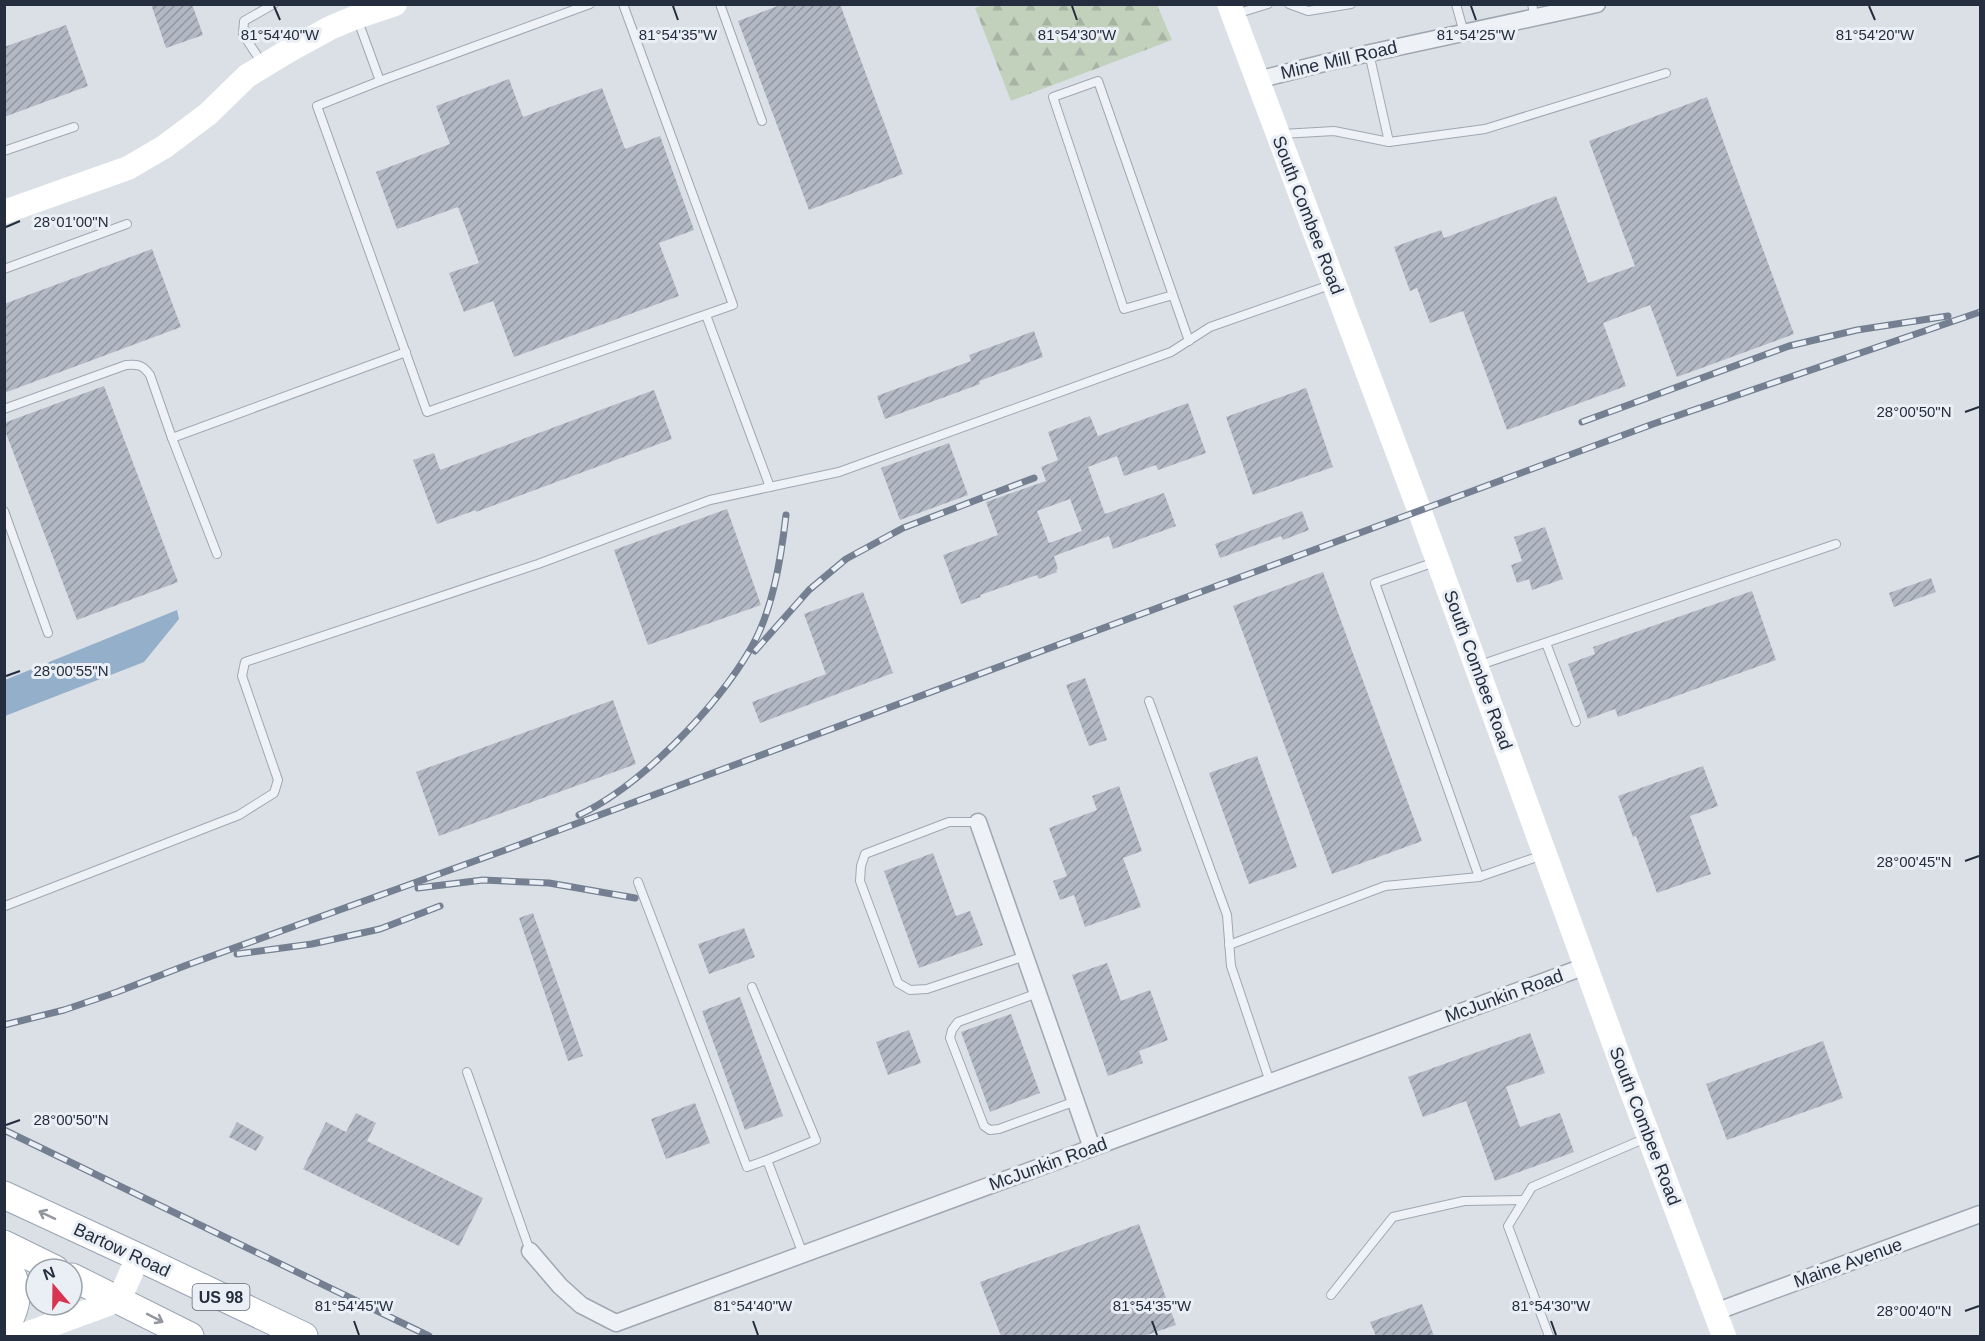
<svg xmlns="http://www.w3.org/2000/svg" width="1985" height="1341" viewBox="0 0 1985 1341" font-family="Arial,sans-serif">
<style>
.forest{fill:url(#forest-firs)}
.water{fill:#93afca}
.building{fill:url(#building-hatch);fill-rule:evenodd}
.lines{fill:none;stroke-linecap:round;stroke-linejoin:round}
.lane-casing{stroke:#a0a7b1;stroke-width:10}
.street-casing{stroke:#a0a7b1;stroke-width:19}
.primary-casing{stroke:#9aa4b3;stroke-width:29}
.lane{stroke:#eef1f5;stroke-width:8}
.street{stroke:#eef1f5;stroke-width:16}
.secondary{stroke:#fff;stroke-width:24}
.primary{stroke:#fff;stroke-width:27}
.rail-casing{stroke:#748091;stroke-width:7}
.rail{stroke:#eaeff5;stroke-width:4.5;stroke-dasharray:14;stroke-linecap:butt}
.oneway{stroke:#92969e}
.ticks{fill:none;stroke:#242e3e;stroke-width:2}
.labels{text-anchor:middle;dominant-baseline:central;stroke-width:6;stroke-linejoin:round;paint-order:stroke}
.shield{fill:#eaeff5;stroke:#5f6875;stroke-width:1.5}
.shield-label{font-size:16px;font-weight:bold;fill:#242e3e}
.street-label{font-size:18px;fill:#242e3e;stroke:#eaeff5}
.ticks-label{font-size:15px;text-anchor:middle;fill:#242e3e;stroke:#eaeff5;stroke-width:6;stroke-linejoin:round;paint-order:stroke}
</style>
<defs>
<pattern id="forest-firs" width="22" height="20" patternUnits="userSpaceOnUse" patternTransform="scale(1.5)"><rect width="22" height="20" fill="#c2d1bc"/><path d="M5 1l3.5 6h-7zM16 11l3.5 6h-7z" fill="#a7b4a3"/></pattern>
<pattern id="building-hatch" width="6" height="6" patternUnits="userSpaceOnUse" patternTransform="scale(1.5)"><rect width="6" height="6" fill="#b2b9c4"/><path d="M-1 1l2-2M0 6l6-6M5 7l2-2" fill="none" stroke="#9197a1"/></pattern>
</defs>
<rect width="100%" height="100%" fill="#dbe0e7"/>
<path class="forest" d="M986,4L1157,5L1172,40L1011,101L975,8Z"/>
<path class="water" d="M177,610L179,619L144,662L5,716V680Z"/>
<g class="building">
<path d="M151,4H192L203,35L166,48Z"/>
<path d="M783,4H840L903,174L809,210L738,21Z"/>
<path d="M66,25L88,86L4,117V47Z"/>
<path d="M509,79L523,117L602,88L625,149L660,136L694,230L659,243L679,296L514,357L493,301L464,312L449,273L479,263L458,207L397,229L376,172L450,144L436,106Z"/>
<path d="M1707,97L1794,334L1677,377L1650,305L1603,323L1626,386L1507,430L1463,311L1430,323L1417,288L1410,291L1394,247L1441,230L1444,238L1556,196L1588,283L1635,266L1589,141Z"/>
<path d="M152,249L181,327L4,393V304Z"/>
<path d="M1034,331L1043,357L979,381L980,384L885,419L877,396L971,361L969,355Z"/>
<path d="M104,386L178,582L77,620L4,428V423Z"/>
<path d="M1306,388L1333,467L1253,495L1226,417Z"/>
<path d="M654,390L672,439L476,512V510L437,524L413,460L434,453L440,470Z"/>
<path d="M1188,403L1206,453L1158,470L1156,465L1124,476L1117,456L1088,467L1105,514L1164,493L1176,526L1113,549L1109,536L1054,556L1058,569L1056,570L1057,572L1039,579L1037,575L980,595L981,597L961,604L943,555L998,535L986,502L1046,481L1041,467L1058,460L1048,432L1090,416L1098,436ZM1070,499L1082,531L1049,543L1037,511Z"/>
<path d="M949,443L968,495L900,520L881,468Z"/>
<path d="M727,509L761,605L648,645L614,550Z"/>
<path d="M1302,511L1309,530L1283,540L1281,536L1220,558L1215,544Z"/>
<path d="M1545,527L1563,579L1532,590L1529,579L1517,583L1511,565L1522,561L1514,537Z"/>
<path d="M1323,572L1422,841L1332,874L1233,606Z"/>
<path d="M1931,578L1936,592L1894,607L1889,593Z"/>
<path d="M1752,591L1776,660L1618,717L1615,709L1588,719L1568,664L1595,654L1593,647Z"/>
<path d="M863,592L893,673L760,723L752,702L826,674L804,614Z"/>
<path d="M1085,678L1107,740L1089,746L1066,685Z"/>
<path d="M613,700L636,764L439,836L416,772Z"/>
<path d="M1257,756L1297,867L1249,884L1209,773Z"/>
<path d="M1703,766L1718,806L1690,816L1711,874L1657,893L1636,836L1633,837L1618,796Z"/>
<path d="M1119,786L1142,851L1123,858L1141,907L1085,927L1074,895L1060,900L1053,881L1067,876L1049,828L1097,810L1092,796Z"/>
<path d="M933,853L956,916L970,911L983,945L919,968L884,871Z"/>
<path d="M533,913L583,1056L568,1061L519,918Z"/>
<path d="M744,928L755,957L709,974L698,944Z"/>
<path d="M1107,963L1121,1001L1150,990L1168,1040L1139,1051L1143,1063L1108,1076L1072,975Z"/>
<path d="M740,997L783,1116L745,1130L702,1011Z"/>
<path d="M1011,1014L1040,1093L990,1112L961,1032Z"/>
<path d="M909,1030L921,1063L888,1075L876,1042Z"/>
<path d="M1530,1033L1545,1073L1506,1087L1520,1127L1560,1113L1574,1152L1495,1181L1466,1101L1423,1117L1408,1077Z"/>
<path d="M1823,1041L1843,1098L1727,1140L1706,1084Z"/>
<path d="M695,1103L710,1143L666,1159L651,1119Z"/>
<path d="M356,1113L376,1123L367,1141L483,1198L459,1246L303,1169L326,1122L346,1132Z"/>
<path d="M237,1122L264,1137L256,1151L229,1137Z"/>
<path d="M1139,1224L1176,1325L1144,1336H1001L980,1282Z"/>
<path d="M1422,1304L1434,1336H1376L1370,1322Z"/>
</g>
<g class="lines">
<g class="lane-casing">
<g id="lane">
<path d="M720,4L762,121"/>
<path d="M1289,4L1308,11L1351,4"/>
<path d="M1456,4L1464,33"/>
<path d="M1532,4L1535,18"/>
<path d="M1236,14L1268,4"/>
<path d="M357,18L380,81L590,4"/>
<path d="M1369,53L1389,142"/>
<path d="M262,63L243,34L244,21L274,4"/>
<path d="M380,81L317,106L427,412L733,305L623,4"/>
<path d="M1282,134L1334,131L1389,142L1485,129L1666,73"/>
<path d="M4,151L74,127"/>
<path d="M4,269L127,224"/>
<path d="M1173,295L1124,309L1053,97L1098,81L1189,341"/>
<path d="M706,315L770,487"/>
<path d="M4,409L126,365C138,364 143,365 150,375L172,438"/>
<path d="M4,511L48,633"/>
<path d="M217,554L172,438L406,352"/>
<path d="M1435,562L1375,583L1479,877L1543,855"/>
<path d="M1546,643L1576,722"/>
<path d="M1477,666L1836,544"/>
<path d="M1149,701L1227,915L1231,966L1270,1082"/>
<path d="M978,822H949L865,854L861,866L860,881L898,983L910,990L927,989L1025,956"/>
<path d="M638,882L747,1167L767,1160L803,1254"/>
<path d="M5,906L239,815L274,793L278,780L242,676L245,662L538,564L710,500L839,472L1171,352L1210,327L1333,284"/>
<path d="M1229,945L1385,886L1479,877"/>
<path d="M752,987L816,1140L767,1160"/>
<path d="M1038,993L958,1022L952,1030L950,1038L984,1126L990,1130L999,1129L1076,1101"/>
<path d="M467,1072L530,1251"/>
<path d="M1331,1295L1393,1217L1464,1201L1523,1200"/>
<path d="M1549,1336L1508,1226L1532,1187L1646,1138"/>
</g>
</g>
<g class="street-casing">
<g id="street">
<path d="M1257,80L1324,63L1597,4"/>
<path d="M978,822L1092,1148"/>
<path d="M530,1251L560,1286L581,1305L616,1323L1586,966"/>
<path d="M1715,1312L1980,1214"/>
</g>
</g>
<g class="primary-casing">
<g id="primary">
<path d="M4,1195L138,1257L304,1336"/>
<path d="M4,1244L55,1269"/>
<path d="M4,1260C21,1285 20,1303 4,1330"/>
<path d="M72,1277L190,1336"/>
</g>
</g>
<use href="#lane" class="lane"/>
<use href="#street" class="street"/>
<g class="secondary">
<path d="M1229,4L1420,512L1624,1071L1724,1336"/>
<path d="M4,212L128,168L164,147L208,114L247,76L288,51L330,28L356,17L395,4"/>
<path d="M21,1336L119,1300L138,1257"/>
</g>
<use href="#primary" class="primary"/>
<g class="rail-casing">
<g id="rail">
<path d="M1582,422L1789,346L1857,330L1948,316"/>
<path d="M755,651L809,590L846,559L903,528L1034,478"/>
<path d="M579,815C641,786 717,707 751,648C773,610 781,558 786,515"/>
<path d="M418,888L483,880L549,883L635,898"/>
<path d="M237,954L312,944L380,929L440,906"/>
<path d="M4,1025L64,1010L117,992L187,965L508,849L1653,424L1980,312"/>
<path d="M4,1130L429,1336"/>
</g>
</g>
<use href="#rail" class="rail"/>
</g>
<defs><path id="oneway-shaft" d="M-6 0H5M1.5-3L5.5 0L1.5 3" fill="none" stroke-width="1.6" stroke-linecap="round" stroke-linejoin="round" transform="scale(1.5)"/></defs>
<g class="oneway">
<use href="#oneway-shaft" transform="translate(47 1215) rotate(-155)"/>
<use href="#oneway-shaft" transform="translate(155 1318) rotate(27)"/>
</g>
<path class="ticks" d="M274,6L280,20M673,6L678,20M1072,6L1077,20M1471,6L1476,20M1869,6L1875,20M6,227L20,221M1965,412L1979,407M6,676L20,671M1965,861L1979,856M6,1125L20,1120M1965,1311L1979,1306M354,1321L359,1335M753,1321L758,1335M1152,1321L1157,1335M1551,1321L1556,1335"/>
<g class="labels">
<rect class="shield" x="192.5" y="1284" width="57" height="26" rx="4.5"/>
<g class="shield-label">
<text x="221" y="1297">US 98</text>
</g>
<g class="street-label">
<text transform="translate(1339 60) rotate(-13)">Mine Mill Road</text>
<text transform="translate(1308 215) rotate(69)">South Combee Road</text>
<text transform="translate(1478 670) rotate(70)">South Combee Road</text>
<text transform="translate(1504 996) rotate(-20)">McJunkin Road</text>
<text transform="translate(1645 1126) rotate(69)">South Combee Road</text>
<text transform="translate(1048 1164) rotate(-20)">McJunkin Road</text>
<text transform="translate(122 1250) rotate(25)">Bartow Road</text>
<text transform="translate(1848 1263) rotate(-20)">Maine Avenue</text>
</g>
</g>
<g class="ticks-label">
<text x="280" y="40">81°54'40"W</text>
<text x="678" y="40">81°54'35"W</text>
<text x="1077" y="40">81°54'30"W</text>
<text x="1476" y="40">81°54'25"W</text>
<text x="1875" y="40">81°54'20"W</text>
<text x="71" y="227">28°01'00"N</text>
<text x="1914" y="417">28°00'50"N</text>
<text x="71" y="676">28°00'55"N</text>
<text x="1914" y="867">28°00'45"N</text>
<text x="71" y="1125">28°00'50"N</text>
<text x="354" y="1311">81°54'45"W</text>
<text x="753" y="1311">81°54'40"W</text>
<text x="1152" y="1311">81°54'35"W</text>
<text x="1551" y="1311">81°54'30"W</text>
<text x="1914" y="1316">28°00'40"N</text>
</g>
<rect width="1985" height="1341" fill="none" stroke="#242e3e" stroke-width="12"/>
<g transform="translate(54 1287) rotate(340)"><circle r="28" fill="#eaeff5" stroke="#9ba2ac" stroke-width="1.5"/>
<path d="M0-4.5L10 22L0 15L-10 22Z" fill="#d73551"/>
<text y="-9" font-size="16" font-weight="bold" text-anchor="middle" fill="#242e3e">N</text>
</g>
</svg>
